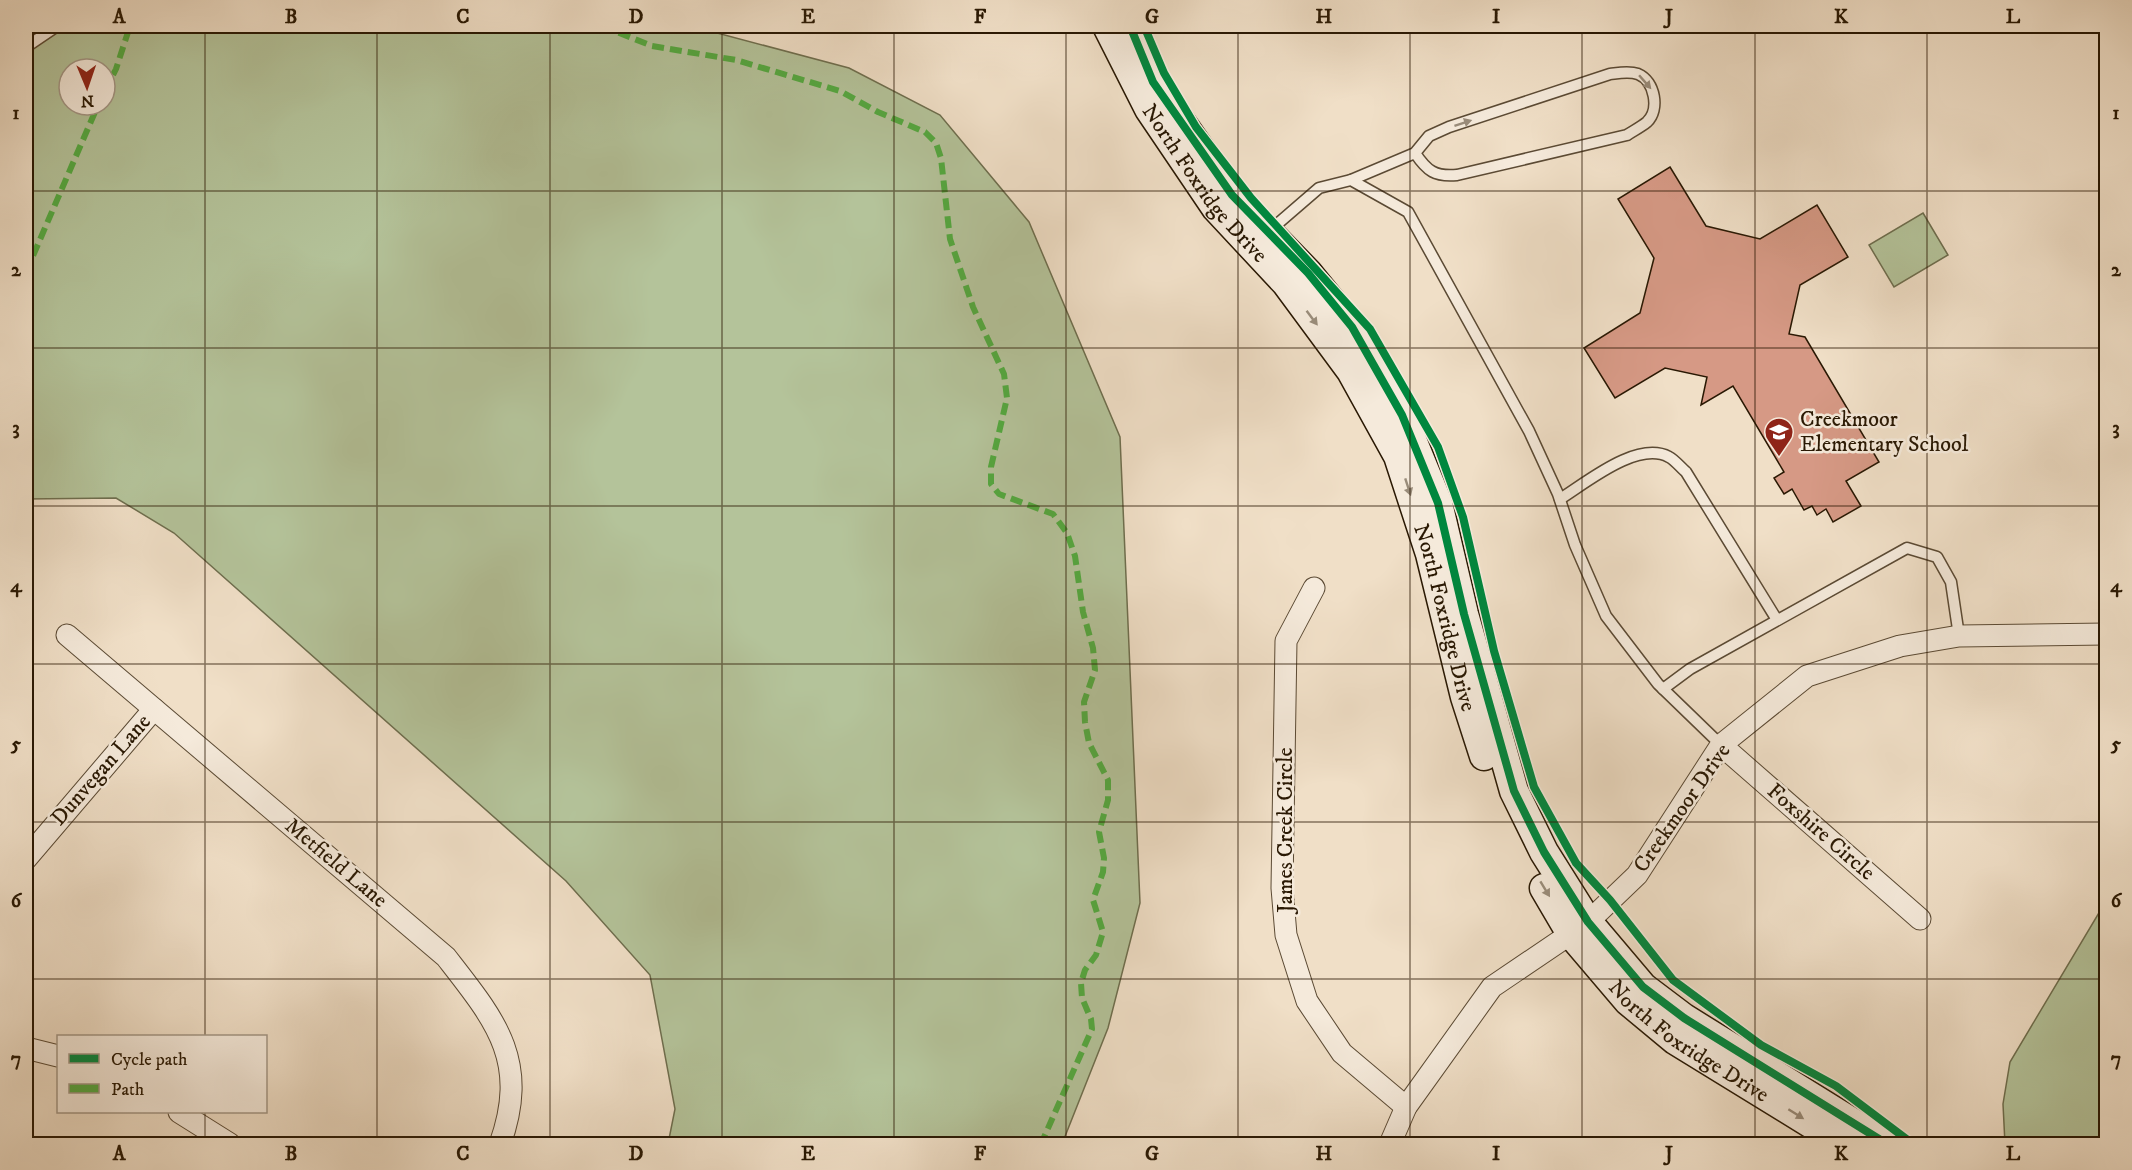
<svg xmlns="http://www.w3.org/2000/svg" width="2132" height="1170" viewBox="0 0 2132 1170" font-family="'IM FELL DW Pica',serif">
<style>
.green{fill:#b4c39a;stroke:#6e6e4e;stroke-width:1.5;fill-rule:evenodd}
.building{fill:#d69985;stroke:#291803;stroke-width:1.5}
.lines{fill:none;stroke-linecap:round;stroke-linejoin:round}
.lane-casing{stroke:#5b4a34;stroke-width:13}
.street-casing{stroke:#5b4a34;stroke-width:23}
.secondary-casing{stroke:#291803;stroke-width:31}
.lane{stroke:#f5eadb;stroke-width:10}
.street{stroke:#f5eadb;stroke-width:21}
.secondary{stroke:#f5eadb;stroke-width:28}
.quiet{stroke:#53a940;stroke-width:6;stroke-dasharray:12 6;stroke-linecap:butt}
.cycleway-casing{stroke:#f5eadb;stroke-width:11}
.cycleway{stroke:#00873e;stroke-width:8}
.oneway{fill:#998c7a}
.grid{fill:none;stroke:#291803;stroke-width:1.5;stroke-opacity:0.55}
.labels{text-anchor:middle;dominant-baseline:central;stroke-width:5;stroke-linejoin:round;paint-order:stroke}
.street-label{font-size:22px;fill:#291803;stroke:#f5eadb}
.poi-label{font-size:22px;fill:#291803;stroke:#f5eadb;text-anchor:start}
.neatline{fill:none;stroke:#291803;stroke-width:2}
.grid-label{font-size:20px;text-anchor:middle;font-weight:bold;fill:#291803}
</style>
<rect width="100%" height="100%" fill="#f0dfc7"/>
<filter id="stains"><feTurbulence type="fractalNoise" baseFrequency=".00333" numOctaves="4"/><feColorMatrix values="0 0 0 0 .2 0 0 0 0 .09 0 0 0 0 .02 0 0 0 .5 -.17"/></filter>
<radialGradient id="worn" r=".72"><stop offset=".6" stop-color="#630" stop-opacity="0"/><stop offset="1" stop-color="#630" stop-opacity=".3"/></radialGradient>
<g class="green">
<path d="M26,26H691L849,68L940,115L1029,222L1120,437L1140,903L1108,1028L1062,1144H668L675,1109L650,975L566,881L174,533L116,498L26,499ZM69,69H105V105H69Z"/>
<path d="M1923,213L1948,255L1894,287L1869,245Z"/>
<path d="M2106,901V1144H2005L2003,1104L2010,1062Z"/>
</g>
<path class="building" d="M1670,167L1706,226L1760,239L1817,205L1848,257L1800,285L1789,334L1805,337L1879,462L1846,481L1861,506L1833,522L1826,509L1817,515L1812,506L1804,510L1792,489L1784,494L1774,478L1784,472L1733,386L1701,405L1707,377L1665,368L1615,398L1584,348L1640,313L1654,258L1618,199Z"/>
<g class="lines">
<g class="lane-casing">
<g id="lane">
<path d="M26,47L57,26"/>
<path d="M1351,180L1415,153L1429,136L1449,127L1610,74C1619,73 1629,71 1638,74C1655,81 1660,110 1647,122C1641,127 1633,131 1627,135L1457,175C1435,177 1427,171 1415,153"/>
<path d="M1268,232L1319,188L1351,180L1408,212L1529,431L1558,494L1575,545L1606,616L1658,684L1721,745"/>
<path d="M1560,499C1586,483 1637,440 1669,457C1675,460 1681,468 1686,472L1777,620"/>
<path d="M1663,689L1690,669L1907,548L1937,557L1951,582L1959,636"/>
</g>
</g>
<g class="street-casing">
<g id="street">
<path d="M1314,588L1286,641L1282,888L1286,935L1307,1001L1342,1053L1406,1107"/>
<path d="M67,635L446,957C495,1020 530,1060 500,1144"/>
<path d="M1721,745L1920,919"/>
<path d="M26,859L154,709"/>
<path d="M26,1048L58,1056"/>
<path d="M179,1112L230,1144"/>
<path d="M1390,1144L1406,1107L1492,987L1588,922L1637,875L1721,745L1807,676L1900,646L1959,636L2106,634"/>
</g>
</g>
<g class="secondary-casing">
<g id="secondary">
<path id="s1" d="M1107,26L1149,109L1216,208L1286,283L1351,371L1398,456L1430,554L1465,697L1484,756"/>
<path d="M1130,26L1153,82L1232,195L1308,273L1352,327L1402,415L1438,503L1464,614L1514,791L1544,852L1588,922L1643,987L1684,1018L1887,1144"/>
<path id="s2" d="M1544,888L1571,934L1628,1001L1675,1040L1844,1144"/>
</g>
</g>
<use href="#lane" class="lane"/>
<use href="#street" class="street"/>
<use href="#secondary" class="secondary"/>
<g class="quiet">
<path d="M472,26L492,31L529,26"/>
<path d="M602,26L652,46L736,60L840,91L878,112L925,132L936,143L941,158L950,239L973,307L1004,374L1007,398L991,467V484L999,494L1053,514L1067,533L1075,556L1083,612L1093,648L1095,670L1084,702L1085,722L1089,743L1108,780V800L1099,832L1104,858L1103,872L1093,900L1103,932L1096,955L1085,970L1081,983L1082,998L1091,1019L1092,1029L1041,1144"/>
<path d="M105,91L116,69L130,26"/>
<path d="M26,272L98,105"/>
</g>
<g class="cycleway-casing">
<g id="cycleway">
<path d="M1130,26L1153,82L1232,195L1308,273L1352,327L1402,415L1438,503L1464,614L1514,791L1544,852L1588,922L1643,987L1684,1018L1887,1144"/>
<path d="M1144,26L1164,73L1196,127L1251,198L1370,329L1438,447L1463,517L1494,651L1534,787L1576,863L1610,900L1673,980L1761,1045L1836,1086L1913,1144"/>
</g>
</g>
<use href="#cycleway" class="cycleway"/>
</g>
<defs><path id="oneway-solid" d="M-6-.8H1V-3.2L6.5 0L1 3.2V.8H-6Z" transform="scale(1.5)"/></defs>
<g class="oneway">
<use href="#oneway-solid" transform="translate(1645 82) rotate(49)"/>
<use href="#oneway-solid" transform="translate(1463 123) rotate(-18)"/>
<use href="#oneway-solid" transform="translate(1312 318) rotate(53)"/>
<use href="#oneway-solid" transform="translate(1408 487) rotate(72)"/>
<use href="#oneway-solid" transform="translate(1545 889) rotate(59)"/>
<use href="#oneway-solid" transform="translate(1796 1114) rotate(32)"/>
</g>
<path class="grid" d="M205,26V1036M377,26V1144M550,26V1144M722,26V1144M894,26V1144M1066,26V1144M1238,26V1144M1410,26V1144M1582,26V1144M1755,26V1144M1927,26V1144M26,191H2106M26,348H2106M26,506H2106M26,664H2106M26,822H2106M26,979H2106M205,1112V1144"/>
<defs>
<g id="school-pin" transform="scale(1.5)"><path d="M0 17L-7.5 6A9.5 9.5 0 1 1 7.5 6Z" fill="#8f2418" stroke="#f5eadb"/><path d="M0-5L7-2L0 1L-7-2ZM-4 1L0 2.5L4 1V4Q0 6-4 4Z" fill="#fff"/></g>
</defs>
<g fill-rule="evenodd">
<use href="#school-pin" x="1779" y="432"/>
</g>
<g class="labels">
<g class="street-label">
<text stroke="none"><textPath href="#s1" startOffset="186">North Foxridge Drive</textPath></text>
<text stroke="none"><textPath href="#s1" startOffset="690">North Foxridge Drive</textPath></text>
<text transform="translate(101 770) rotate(-49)">Dunvegan Lane</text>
<text transform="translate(1682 808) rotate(-55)">Creekmoor Drive</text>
<text transform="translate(1285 830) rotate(-90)">James Creek Circle</text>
<text transform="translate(1821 832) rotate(41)">Foxshire Circle</text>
<text transform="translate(336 863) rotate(40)">Metfield Lane</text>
<text stroke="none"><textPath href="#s2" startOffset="214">North Foxridge Drive</textPath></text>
</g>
<g class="poi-label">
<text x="1800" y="419">Creekmoor<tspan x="1800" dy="25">Elementary School</tspan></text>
</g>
</g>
<rect width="2132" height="1170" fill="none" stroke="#f0dfc7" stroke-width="66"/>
<rect x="57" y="1035" width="210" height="78" fill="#f5eadb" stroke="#a39685" stroke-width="1.5"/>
<rect x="69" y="1054" width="30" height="9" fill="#00873e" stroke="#a39685" stroke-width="1.5"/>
<text x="111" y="1065" font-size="18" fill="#291803">Cycle path</text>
<rect x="69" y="1084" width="30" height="9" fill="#53a940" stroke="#a39685" stroke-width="1.5"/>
<text x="111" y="1095" font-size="18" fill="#291803">Path</text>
<g transform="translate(87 87) rotate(178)"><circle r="28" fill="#f5eadb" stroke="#a39685" stroke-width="1.5"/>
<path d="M0-4.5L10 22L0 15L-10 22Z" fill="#8f2418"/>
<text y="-9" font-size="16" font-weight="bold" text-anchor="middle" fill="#291803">N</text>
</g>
<rect x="33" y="33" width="2066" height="1104" class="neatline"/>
<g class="grid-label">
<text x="119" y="23">A</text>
<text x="291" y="23">B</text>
<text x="463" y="23">C</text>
<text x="636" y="23">D</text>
<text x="808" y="23">E</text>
<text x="980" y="23">F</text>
<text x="1152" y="23">G</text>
<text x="1324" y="23">H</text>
<text x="1496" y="23">I</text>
<text x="1669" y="23">J</text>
<text x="1841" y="23">K</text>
<text x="2013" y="23">L</text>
<text x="16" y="119">1</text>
<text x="2116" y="119">1</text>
<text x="16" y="276">2</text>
<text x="2116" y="276">2</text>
<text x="16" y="434">3</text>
<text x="2116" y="434">3</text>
<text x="16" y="592">4</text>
<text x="2116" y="592">4</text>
<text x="16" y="750">5</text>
<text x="2116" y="750">5</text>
<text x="16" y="907">6</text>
<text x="2116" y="907">6</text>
<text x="16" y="1065">7</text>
<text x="2116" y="1065">7</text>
<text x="119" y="1160">A</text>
<text x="291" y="1160">B</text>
<text x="463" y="1160">C</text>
<text x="636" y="1160">D</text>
<text x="808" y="1160">E</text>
<text x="980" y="1160">F</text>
<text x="1152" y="1160">G</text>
<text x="1324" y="1160">H</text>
<text x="1496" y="1160">I</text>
<text x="1669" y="1160">J</text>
<text x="1841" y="1160">K</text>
<text x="2013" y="1160">L</text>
</g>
<rect width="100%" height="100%" filter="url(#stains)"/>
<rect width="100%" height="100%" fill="url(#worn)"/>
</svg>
